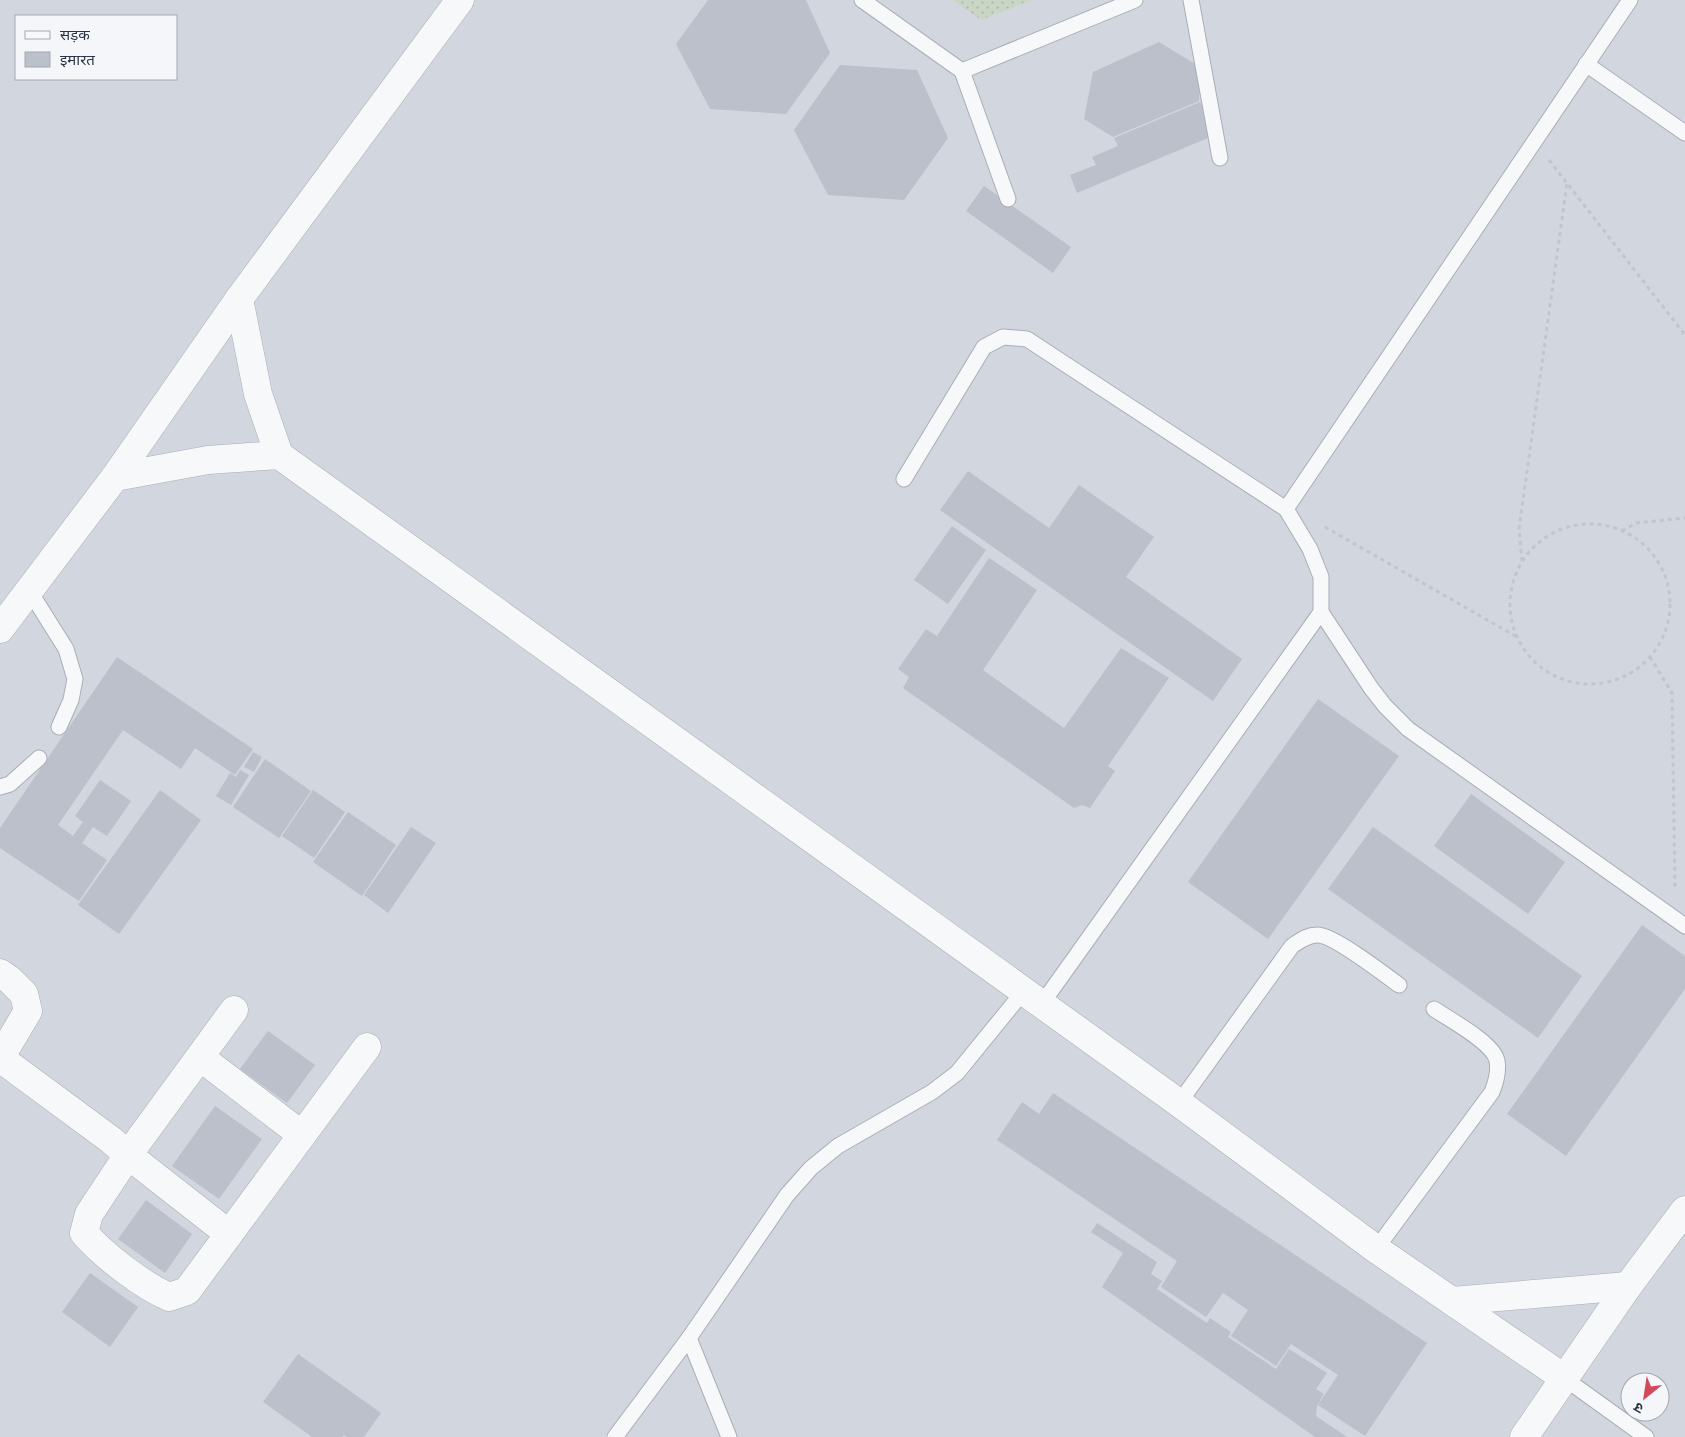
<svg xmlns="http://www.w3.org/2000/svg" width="1685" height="1437" viewBox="0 0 1685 1437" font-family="'DejaVu Sans','Noto Sans Devanagari',sans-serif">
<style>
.built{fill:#d2d6de;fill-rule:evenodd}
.green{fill:url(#green-dots)}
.building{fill:#bbc0ca}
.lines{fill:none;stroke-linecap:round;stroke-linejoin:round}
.lane-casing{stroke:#a9aeb7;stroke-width:17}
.street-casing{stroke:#a9aeb7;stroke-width:29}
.path{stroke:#c2c5cb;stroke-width:3;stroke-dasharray:4 4;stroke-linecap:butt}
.lane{stroke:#f7f8fa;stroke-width:15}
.street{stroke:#f7f8fa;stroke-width:28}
</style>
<defs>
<pattern id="green-dots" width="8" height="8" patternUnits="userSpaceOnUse" patternTransform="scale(1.25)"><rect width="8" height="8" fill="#c9d6c5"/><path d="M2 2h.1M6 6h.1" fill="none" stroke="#adb8ab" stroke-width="1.8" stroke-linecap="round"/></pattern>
</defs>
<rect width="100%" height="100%" fill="#e4e7ec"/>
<path class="built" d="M0,0H1685V1437H0ZM16,16H176V79H16ZM1630,1382H1660V1412H1630Z"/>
<path class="green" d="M953,0H1032L981,20Z"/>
<g class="building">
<path d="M708,0H806L830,53L786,114L710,109L676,44Z"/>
<path d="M1159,42L1200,67L1199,101L1113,137L1084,119L1093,72Z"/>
<path d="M840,65L917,70L948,138L904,200L828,195L794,130Z"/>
<path d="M1200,102L1215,135L1077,193L1070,175L1096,165L1092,157L1118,146L1114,138Z"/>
<path d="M984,186L1071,247L1053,273L966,211Z"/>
<path d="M968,471L1049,528L1079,485L1154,537L1126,577L1242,659L1213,701L940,510Z"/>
<path d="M952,526L986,550L948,604L914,580Z"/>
<path d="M989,558L1037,590L983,670L1064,728L1121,648L1169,678L1108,766L1115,771L1090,808L1082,805L1074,808L903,688L909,677L898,669L926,629L937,636Z"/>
<path d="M117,657L253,749L235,775L195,748L181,769L123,730L58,825L73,836L83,822L75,816L100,780L131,801L107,836L93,827L82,843L107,860L79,901L0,848V828Z"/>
<path d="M1318,699L1399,756L1268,939L1188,882Z"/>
<path d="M253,752L262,757L254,772L244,767Z"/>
<path d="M265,759L311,791L279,838L233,807Z"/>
<path d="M240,770L249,775L231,805L216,796L230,773L236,777Z"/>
<path d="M160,790L201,820L119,934L78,905Z"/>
<path d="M313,790L345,812L314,858L282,836Z"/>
<path d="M1471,794L1565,862L1528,914L1434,846Z"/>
<path d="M348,812L396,845L362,896L313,862Z"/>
<path d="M411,827L436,843L388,913L364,895Z"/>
<path d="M1373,827L1582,976L1538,1038L1328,889Z"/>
<path d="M1642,925L1685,956V989L1566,1156L1507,1114Z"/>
<path d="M268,1031L315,1065L287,1103L240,1069Z"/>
<path d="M1053,1093L1427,1343L1365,1436L1318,1405L1338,1375L1291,1344L1276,1366L1231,1336L1248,1310L1223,1293L1206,1317L1161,1287L1177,1261L997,1140L1022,1102L1039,1114Z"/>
<path d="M215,1106L262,1139L219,1199L172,1166Z"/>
<path d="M146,1200L192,1234L165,1273L118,1239Z"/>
<path d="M1097,1223L1157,1262L1151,1274L1162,1281L1157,1289L1207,1323L1210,1318L1231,1332L1228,1337L1276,1369L1289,1349L1327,1373L1316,1389L1324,1394L1317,1406L1316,1416L1347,1437H1315L1102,1287L1123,1253L1091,1232Z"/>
<path d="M90,1273L138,1307L110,1347L62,1312Z"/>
<path d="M298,1354L381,1413L364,1437H347L344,1435L342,1437H312L263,1402Z"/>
</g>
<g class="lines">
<g class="lane-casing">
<g id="lane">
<path d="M862,0L962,71L1135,0"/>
<path d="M1191,0L1220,158"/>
<path d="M1586,64L1685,133"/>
<path d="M962,71L1008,199"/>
<path d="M904,479L984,347L1003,337L1027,339L1286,509L1310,549L1321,577V612L1371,688L1385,706L1408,729L1685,926"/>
<path d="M1286,509L1630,0"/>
<path d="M29,590L66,649L75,679L71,700L59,727"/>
<path d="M0,787L10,784L39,758"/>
<path d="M1041,1005L1321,612"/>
<path d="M1179,1103L1292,946C1300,941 1307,935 1317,935C1332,934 1384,974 1399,985"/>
<path d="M1376,1249L1492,1092C1496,1082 1499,1072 1497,1061C1494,1043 1450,1020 1434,1009"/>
<path d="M689,1338L729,1437"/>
<path d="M1564,1378L1646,1437"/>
<path d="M615,1437L689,1338L787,1195L811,1168L838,1146L932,1092L957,1073L1023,992"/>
</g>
</g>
<g class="street-casing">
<g id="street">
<path d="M239,299L258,394L279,455"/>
<path d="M115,477L208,460L279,455L1179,1103L1376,1249L1564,1378"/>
<path d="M0,629L115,477L239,299L460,0"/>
<path d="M0,973L10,980L24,994L28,1011L0,1058"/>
<path d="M200,1057L302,1135"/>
<path d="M0,1058L111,1140L128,1155L89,1214L84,1233C103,1255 142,1285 169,1297L187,1291L367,1047"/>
<path d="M229,1234L128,1155L234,1010"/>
<path d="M1452,1301L1628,1286"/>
<path d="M1524,1437L1628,1286L1685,1210"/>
</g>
</g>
<g class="path">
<path d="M1549,160L1685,335"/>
<circle cx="1590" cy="604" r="80"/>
<path d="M1325,527L1517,637"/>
<path d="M1622,531L1636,523L1685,518"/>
<path d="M1522,561L1519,529L1567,183"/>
<path d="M1650,657L1672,693L1675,890"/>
</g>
<use href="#lane" class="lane"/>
<use href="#street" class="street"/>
</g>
<rect x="15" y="15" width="162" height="65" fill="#f4f6f9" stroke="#a4a8b1"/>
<rect x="25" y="31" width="25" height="8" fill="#f7f8fa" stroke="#a4a8b1"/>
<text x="60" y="40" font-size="15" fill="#2b3445">सड़क</text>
<rect x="25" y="52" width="25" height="15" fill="#bbc0ca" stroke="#a4a8b1"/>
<text x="60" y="65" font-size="15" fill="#2b3445">इमारत</text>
<g transform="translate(1645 1397) rotate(210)"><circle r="24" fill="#f4f6f9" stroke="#a4a8b1"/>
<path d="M0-4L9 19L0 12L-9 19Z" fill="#d1495b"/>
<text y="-8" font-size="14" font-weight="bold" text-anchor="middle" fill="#2b3445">उ</text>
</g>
</svg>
